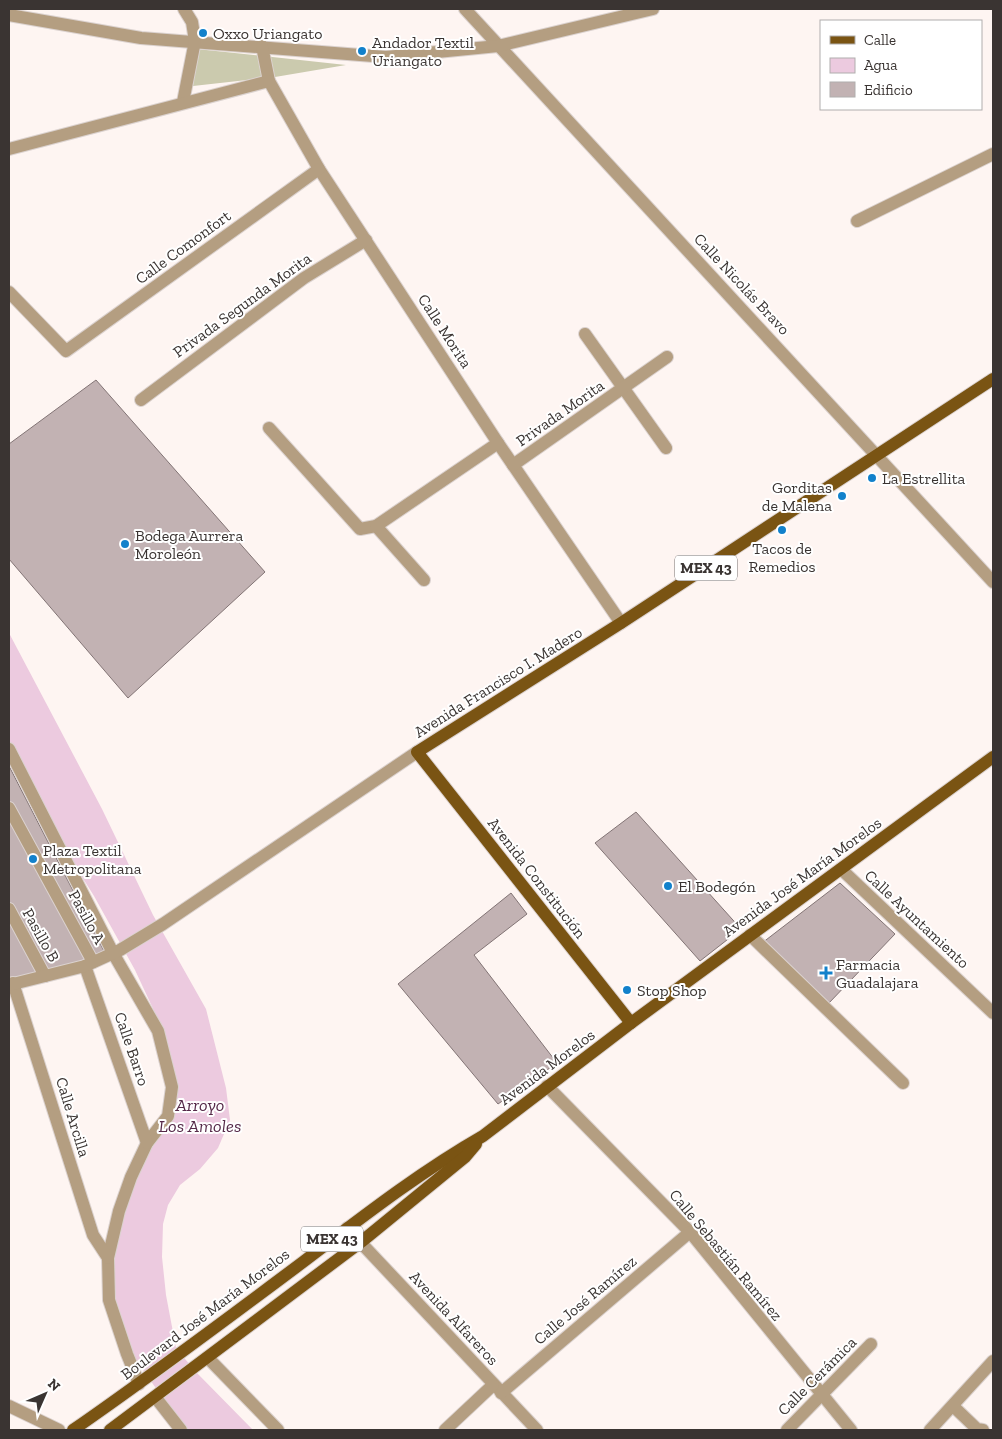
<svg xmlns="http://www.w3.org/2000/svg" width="1002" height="1439" viewBox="0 0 1002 1439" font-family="'Zilla Slab',serif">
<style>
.green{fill:#cbcaae}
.water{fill:#eccadf}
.building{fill:#c2b2b3;stroke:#827475}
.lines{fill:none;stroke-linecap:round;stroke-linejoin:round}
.minor-casing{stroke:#dbd2cf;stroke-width:14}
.major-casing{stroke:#dbd2cf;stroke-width:14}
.minor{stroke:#b49e81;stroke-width:12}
.major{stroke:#7a5413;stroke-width:12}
.poi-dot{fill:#1281cb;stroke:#fff;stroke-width:2}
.labels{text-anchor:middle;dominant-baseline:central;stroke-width:4;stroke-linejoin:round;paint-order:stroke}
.shield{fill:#fff;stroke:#757170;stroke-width:1}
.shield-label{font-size:15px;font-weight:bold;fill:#3a3432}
.poi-label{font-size:16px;fill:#3a3432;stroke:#fff;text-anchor:start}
.street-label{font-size:16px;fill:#3a3432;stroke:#fff}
.water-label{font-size:18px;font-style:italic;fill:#562a49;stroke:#fff}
</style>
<rect width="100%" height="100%" fill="#fef5f2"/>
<path class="green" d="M197,49L346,65L275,77L193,86Z"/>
<path class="water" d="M9,633L102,809L153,915L206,1009L226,1088L230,1120L218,1148L200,1169L180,1185L168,1205L163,1224L162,1257L166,1295L176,1348L195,1371L253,1430H182L162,1397L125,1344L116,1314L111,1274L121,1213L149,1145L170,1118L162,1028L135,970L94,896L48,823L9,745Z"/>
<g class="building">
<path d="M96,380L265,572L128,698L9,559V444Z"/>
<path d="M9,766L105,953L78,963L9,979Z"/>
<path d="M636,812L741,929L700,961L595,843Z"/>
<path d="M840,883L895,934L828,1004L762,943Z"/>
<path d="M511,893L527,914L474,955L557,1063L498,1104L398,984Z"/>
</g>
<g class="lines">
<g class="minor-casing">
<g id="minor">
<path d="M465,9L993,582"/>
<path d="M9,15L141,38L386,57L498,46L653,9"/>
<path d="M262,46L269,81L319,169L498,443L621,623"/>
<path d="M183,102L195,41L192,22L184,9"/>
<path d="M9,149L269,81"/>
<path d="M857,221L993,154"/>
<path d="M9,292L66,351L319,169"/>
<path d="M585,334L666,448"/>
<path d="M141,400L304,278L366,240"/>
<path d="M269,428L360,529L376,526L498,443"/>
<path d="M513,465L667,357"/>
<path d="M376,526L424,580"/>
<path d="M9,749L113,953L158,1031L172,1087L168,1116L147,1143L131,1177L119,1211L108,1258L109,1300L127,1354L139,1384"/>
<path d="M9,808L93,962"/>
<path d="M841,869L993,1013"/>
<path d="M9,909L45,976"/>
<path d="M750,935L903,1083"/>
<path d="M85,966L147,1143"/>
<path d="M13,983L93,1235L108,1258"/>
<path d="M9,985L85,966L120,950L163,924L417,752"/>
<path d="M547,1086L690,1232L851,1430"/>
<path d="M347,1228L537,1430"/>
<path d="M208,1358L278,1430"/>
<path d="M501,1393L690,1232"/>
<path d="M156,1398L181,1430"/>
<path d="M9,1406L59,1430"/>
<path d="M953,1406L977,1429L983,1430"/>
<path d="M445,1430L493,1385"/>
<path d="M787,1430L871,1344"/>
<path d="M930,1430L993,1361"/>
</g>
</g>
<g class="major-casing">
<g id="major">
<path d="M631,1023L417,752L621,623L993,379"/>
<path d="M73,1430C151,1376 227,1319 303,1262C361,1218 420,1172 483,1136L631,1023L993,757"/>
<path d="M110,1430L361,1242L465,1157L476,1144"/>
</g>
</g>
<use href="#minor" class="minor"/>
<use href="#major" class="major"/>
</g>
<g class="poi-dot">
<circle cx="203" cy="33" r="5"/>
<circle cx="362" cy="51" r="5"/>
<circle cx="872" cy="478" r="5"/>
<circle cx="842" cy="496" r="5"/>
<circle cx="782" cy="530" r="5"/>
<circle cx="125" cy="544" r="5"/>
<circle cx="33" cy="859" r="5"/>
<circle cx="668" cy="886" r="5"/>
<path d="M823.5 965.5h5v5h5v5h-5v5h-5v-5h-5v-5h5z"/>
<circle cx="627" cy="990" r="5"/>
</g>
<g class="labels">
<g class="shield">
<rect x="675" y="555.5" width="62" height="25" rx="4"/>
<rect x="301" y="1226.5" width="62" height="25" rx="4"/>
</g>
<g class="shield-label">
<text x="706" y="568">MEX 43</text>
<text x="332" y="1239">MEX 43</text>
</g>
<g class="poi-label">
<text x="213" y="33">Oxxo Uriangato</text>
<text x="372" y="42">Andador Textil<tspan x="372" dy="18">Uriangato</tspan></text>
<text x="882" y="478">La Estrellita</text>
<text x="832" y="487" text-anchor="end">Gorditas<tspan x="832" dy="18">de Malena</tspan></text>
<text x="135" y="535">Bodega Aurrera<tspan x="135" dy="18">Moroleón</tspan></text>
<text x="782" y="548" text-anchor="middle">Tacos de<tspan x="782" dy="18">Remedios</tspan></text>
<text x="43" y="850">Plaza Textil<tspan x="43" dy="18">Metropolitana</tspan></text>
<text x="678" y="886">El Bodegón</text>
<text x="836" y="964">Farmacia<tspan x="836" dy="18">Guadalajara</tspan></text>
<text x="637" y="990">Stop Shop</text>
</g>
<g class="street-label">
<text transform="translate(183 247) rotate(-36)">Calle Comonfort</text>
<text transform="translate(742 284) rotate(47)">Calle Nicolás Bravo</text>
<text transform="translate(242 305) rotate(-36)">Privada Segunda Morita</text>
<text transform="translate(445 331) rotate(57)">Calle Morita</text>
<text transform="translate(560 413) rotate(-35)">Privada Morita</text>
<text transform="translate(498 682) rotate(-32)">Avenida Francisco I. Madero</text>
<text transform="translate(802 877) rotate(-36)">Avenida José María Morelos</text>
<text transform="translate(537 878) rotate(52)">Avenida Constitución</text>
<text transform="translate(87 917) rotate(61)">Pasillo A</text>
<text transform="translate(917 919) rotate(43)">Calle Ayuntamiento</text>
<text transform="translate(41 935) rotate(61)">Pasillo B</text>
<text transform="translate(132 1049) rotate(71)">Calle Barro</text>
<text transform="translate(547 1067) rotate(-37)">Avenida Morelos</text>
<text transform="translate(73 1117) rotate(73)">Calle Arcilla</text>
<text transform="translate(726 1255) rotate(50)">Calle Sebastián Ramírez</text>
<text transform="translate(585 1300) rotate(-40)">Calle José Ramírez</text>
<text transform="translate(205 1314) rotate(-37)">Boulevard José María Morelos</text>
<text transform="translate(454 1318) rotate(47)">Avenida Alfareros</text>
<text transform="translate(817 1376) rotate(-45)">Calle Cerámica</text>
</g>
<g class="water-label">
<text x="200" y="1105">Arroyo<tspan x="200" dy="21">Los Amoles</tspan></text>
</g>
</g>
<rect width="1002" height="1439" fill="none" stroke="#3a3432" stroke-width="20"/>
<rect x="820" y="20" width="162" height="90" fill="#ffffff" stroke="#b0aead"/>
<rect x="830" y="36" width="25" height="8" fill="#7a5413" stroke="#b0aead"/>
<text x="864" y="45" font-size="15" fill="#3a3432">Calle</text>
<rect x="830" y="58" width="25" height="15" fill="#eccadf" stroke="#b0aead"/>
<text x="864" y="70" font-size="15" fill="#3a3432">Agua</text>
<rect x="830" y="82" width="25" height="15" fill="#c2b2b3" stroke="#b0aead"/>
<text x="864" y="95" font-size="15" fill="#3a3432">Edificio</text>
<g transform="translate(45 1394) rotate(45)" stroke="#ffffff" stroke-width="4" paint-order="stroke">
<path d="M0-4L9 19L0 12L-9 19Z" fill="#3a3432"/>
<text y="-8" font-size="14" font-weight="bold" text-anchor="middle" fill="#3a3432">N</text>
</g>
</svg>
